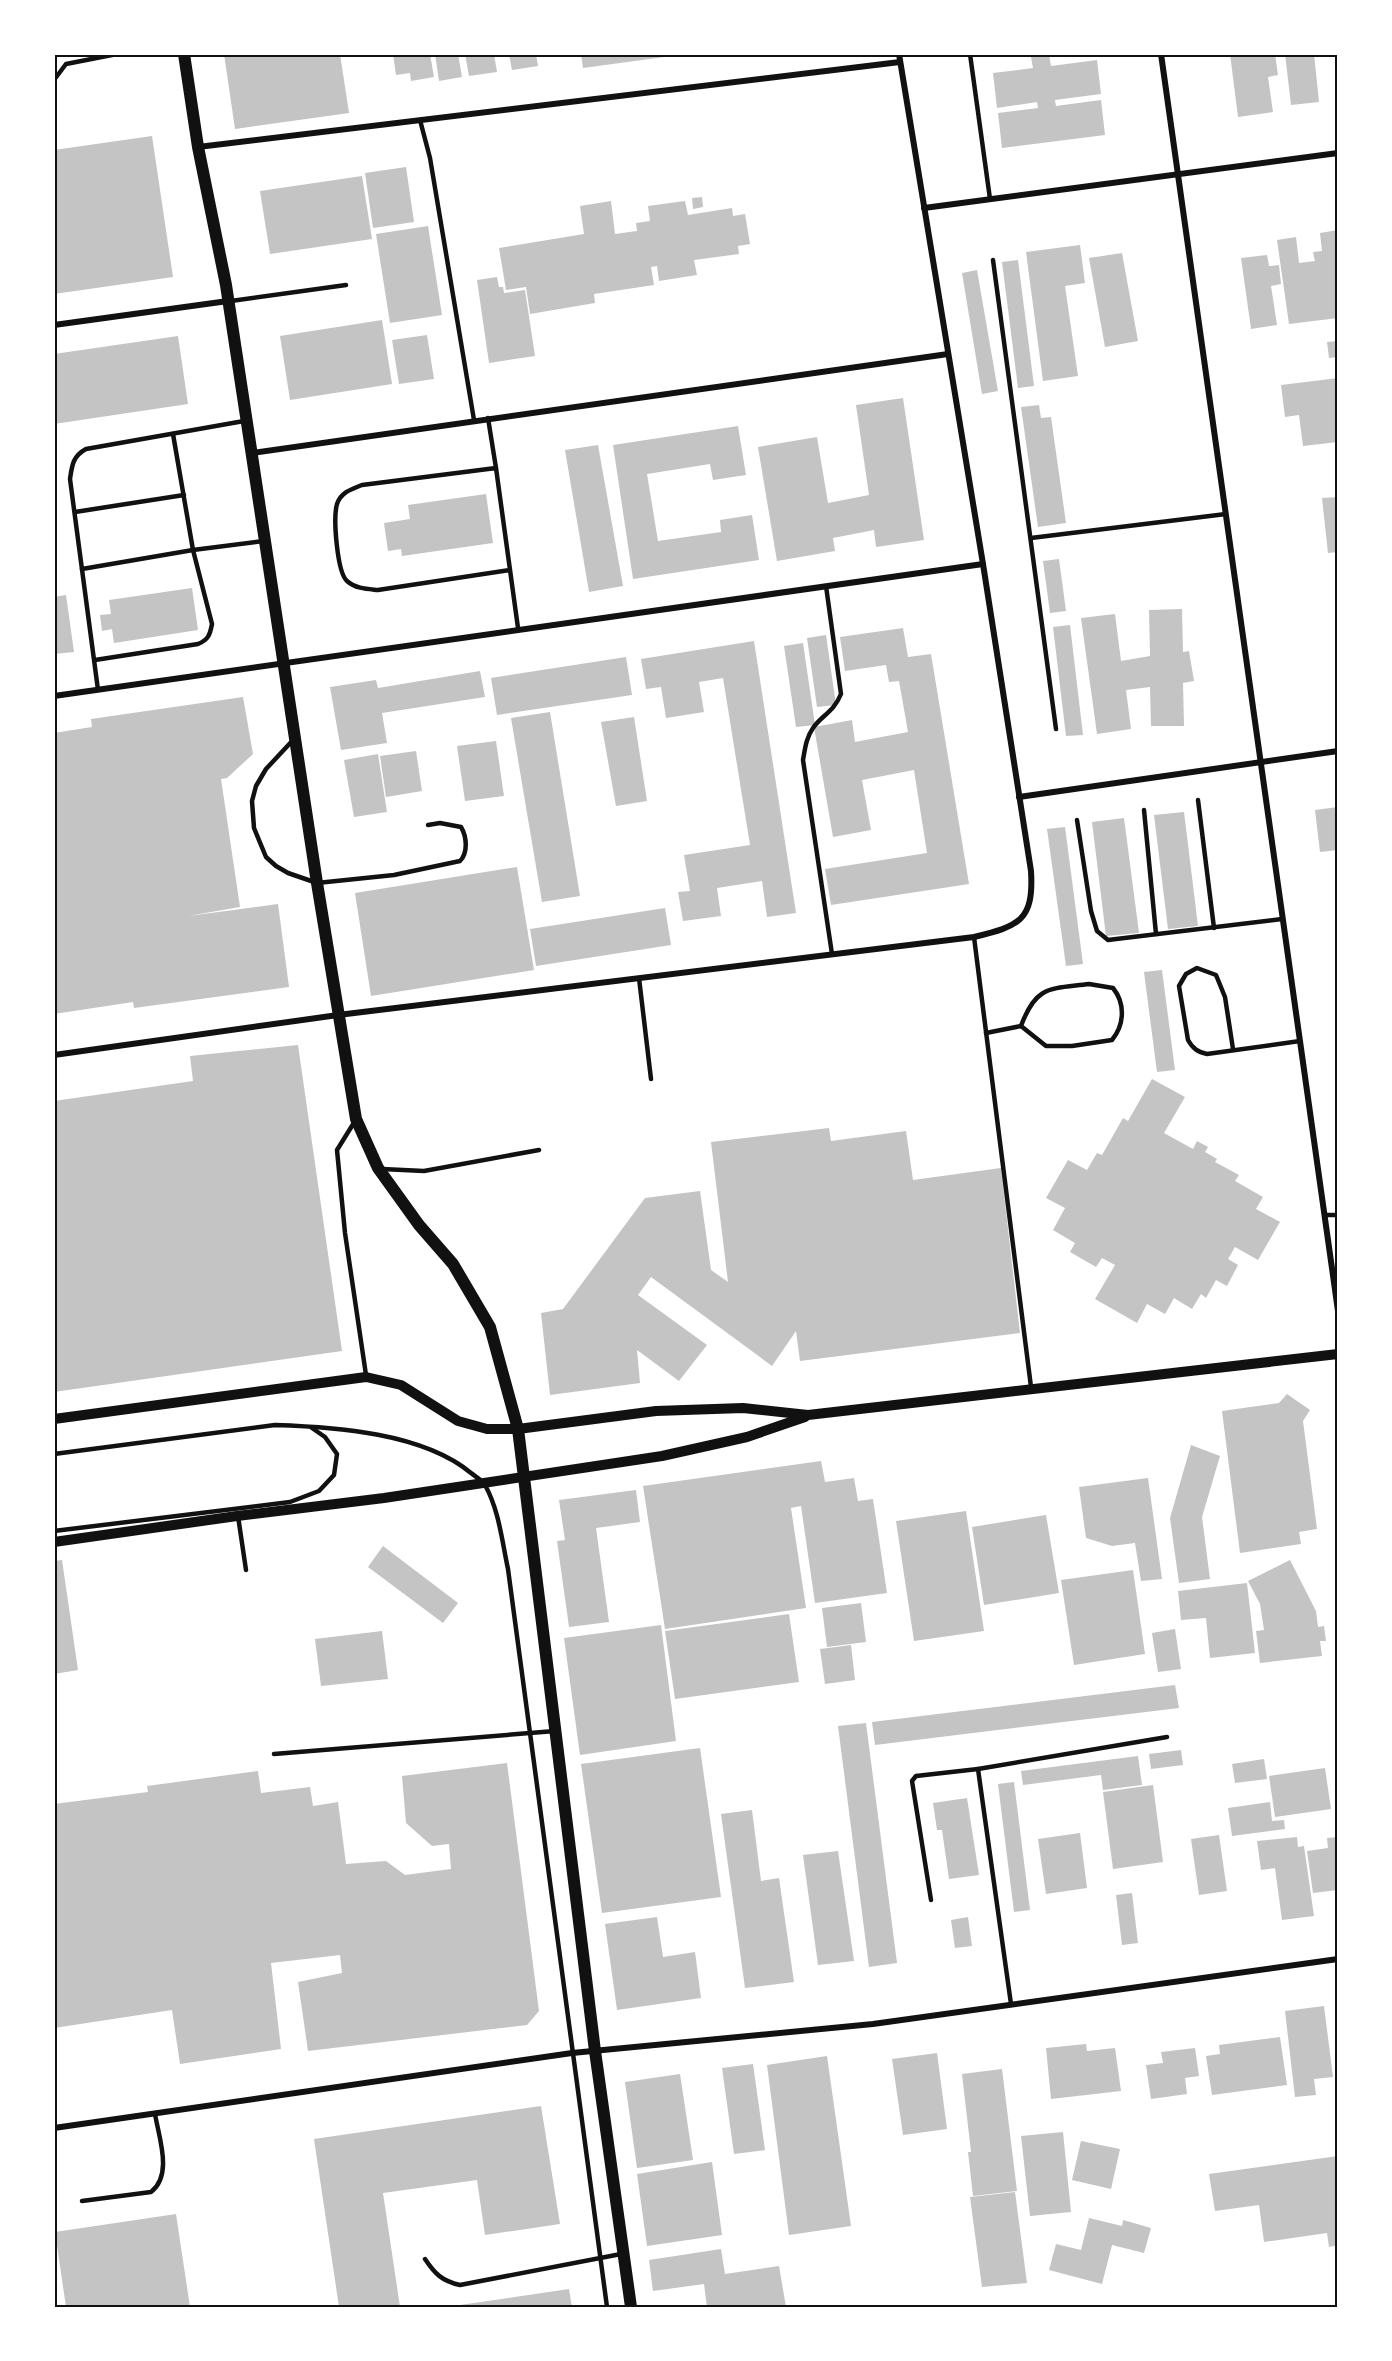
<svg xmlns="http://www.w3.org/2000/svg" width="1392" height="2361" viewBox="0 0 1392 2361" font-family="'Public Sans',sans-serif">
<style>
.building{fill:#c4c4c4}
.lines{fill:none;stroke-linecap:round;stroke-linejoin:round}
.service{stroke:#111;stroke-width:4.5}
.minor{stroke:#111;stroke-width:6}
.tertiary{stroke:#111;stroke-width:10}
.secondary{stroke:#111;stroke-width:12}
.neatline{fill:none;stroke:#111;stroke-width:2}
</style>
<rect width="100%" height="100%" fill="#fff"/>
<g class="building">
<path d="M224,54H340L349,113L235,129Z"/>
<path d="M393,54H430L434,77L411,81L410,73L396,75Z"/>
<path d="M435,54H458L462,77L439,81Z"/>
<path d="M465,54H494L497,72L469,76Z"/>
<path d="M509,54H536L538,66L512,70Z"/>
<path d="M581,54H679V55L583,68Z"/>
<path d="M1230,54H1275L1278,75L1268,77L1273,112L1238,117Z"/>
<path d="M1285,54H1314L1319,102L1291,105Z"/>
<path d="M1049,55L1051,66L1097,60L1101,94L1055,100L1056,106L1101,100L1105,135L1002,148L998,113L1038,108L1037,102L997,108L993,73L1033,68L1031,57Z"/>
<path d="M152,136L173,277L54,294V150Z"/>
<path d="M406,167L414,222L373,228L365,173Z"/>
<path d="M362,176L372,239L270,254L260,191Z"/>
<path d="M702,197L703,207L693,209L692,198Z"/>
<path d="M611,201L615,234L637,231L636,223L650,221L648,206L685,201L688,215L732,208L733,216L745,214L750,244L738,246L739,254L694,260L697,275L659,281L657,266L651,267L654,285L594,294L595,303L530,314L526,287L506,290L499,248L584,234L580,206Z"/>
<path d="M428,226L442,315L390,323L376,234Z"/>
<path d="M1338,230V318L1289,324L1277,240L1296,237L1299,263L1315,261L1313,252L1322,251L1320,233Z"/>
<path d="M1080,245L1085,283L1065,286L1078,376L1043,381L1026,252Z"/>
<path d="M1122,253L1138,341L1105,347L1089,258Z"/>
<path d="M1267,255L1269,266L1279,265L1281,284L1271,286L1277,325L1251,329L1241,258Z"/>
<path d="M1018,260L1034,386L1018,388L1002,262Z"/>
<path d="M977,270L998,391L982,394L962,273Z"/>
<path d="M497,277L499,287H503L504,293L525,290L535,356L489,363L477,280Z"/>
<path d="M382,320L392,384L290,400L280,336Z"/>
<path d="M427,335L434,379L399,384L392,340Z"/>
<path d="M178,336L188,404L54,424V354Z"/>
<path d="M1338,341V357L1329,358L1327,342Z"/>
<path d="M1338,378V410H1335L1338,442L1303,446L1299,415L1285,417L1281,385Z"/>
<path d="M903,398L924,540L876,547L874,530L833,538L835,551L777,561L758,447L817,437L828,503L869,495L856,405Z"/>
<path d="M1039,405L1041,418L1051,417L1066,523L1038,527L1021,407Z"/>
<path d="M738,426L746,475L713,480L710,464L647,474L658,541L721,532L720,520L752,515L759,560L633,579L613,445Z"/>
<path d="M598,445L623,586L589,592L565,450Z"/>
<path d="M486,494L493,543L402,556L401,549L388,551L384,523L410,519L408,505Z"/>
<path d="M1338,497V552L1328,553L1322,498Z"/>
<path d="M1059,559L1066,611L1050,613L1043,561Z"/>
<path d="M192,588L198,630L114,643L112,629L102,631L100,615L111,614L109,600Z"/>
<path d="M66,595L74,652L54,654V597Z"/>
<path d="M1182,609L1183,652L1189,651L1194,681L1183,683L1184,726H1151L1150,687L1126,690L1131,729L1097,734L1081,618L1115,614L1121,661L1150,656L1149,610Z"/>
<path d="M1070,625L1083,735L1066,736L1053,627Z"/>
<path d="M903,628L908,657L931,654L969,884L831,905L825,869L927,853L914,770L862,780L871,830L833,837L814,727L852,720L855,742L908,732L899,681L889,682L886,665L845,671L840,637Z"/>
<path d="M826,635L836,705L817,707L807,638Z"/>
<path d="M754,641L796,913L767,917L762,881L717,888L721,916L683,921L678,892L690,891L684,855L750,845L723,678L699,682L704,712L666,718L661,687L646,689L641,659Z"/>
<path d="M803,643L815,725L796,727L784,646Z"/>
<path d="M626,657L632,695L497,715L491,678Z"/>
<path d="M480,671L485,697L382,713L387,743L341,750L330,687L376,680L378,688Z"/>
<path d="M243,697L253,754L227,778L221,779L240,907L188,916L278,904L289,987L134,1008L133,1002L54,1014V733L92,727L91,719Z"/>
<path d="M550,712L580,896L542,902L511,718Z"/>
<path d="M634,717L647,801L616,806L601,722Z"/>
<path d="M496,741L504,796L465,801L457,746Z"/>
<path d="M416,751L422,791L386,797L380,756Z"/>
<path d="M378,754L387,812L354,817L344,760Z"/>
<path d="M1338,807V850L1320,852L1315,810Z"/>
<path d="M1184,812L1198,926L1168,929L1154,815Z"/>
<path d="M1124,818L1139,933L1106,936L1092,822Z"/>
<path d="M1065,827L1083,964L1066,966L1047,829Z"/>
<path d="M517,867L534,970L371,996L355,893Z"/>
<path d="M665,908L671,945L536,966L530,929Z"/>
<path d="M1162,970L1175,1070L1157,1072L1144,972Z"/>
<path d="M298,1045L342,1351L54,1392V1101L193,1081L190,1056Z"/>
<path d="M1152,1079L1185,1097L1164,1133L1193,1149L1197,1141L1208,1147L1205,1152L1217,1159L1215,1162L1239,1175L1235,1181L1263,1197L1256,1209L1280,1222L1258,1260L1235,1247L1228,1259L1238,1265L1227,1286L1216,1280L1206,1298L1201,1294L1192,1309L1174,1298L1165,1314L1147,1304L1137,1323L1095,1299L1115,1265L1102,1258L1096,1267L1070,1252L1075,1243L1053,1230L1065,1208L1046,1198L1068,1160L1087,1170L1097,1153L1102,1155L1123,1118L1128,1121Z"/>
<path d="M829,1128L831,1141L906,1131L913,1180L1001,1168L1020,1333L800,1361L796,1331L772,1366L651,1277L638,1295L707,1345L679,1381L637,1350L640,1383L550,1395L541,1313L563,1309L645,1198L700,1191L711,1270L728,1282L711,1142Z"/>
<path d="M1287,1394L1310,1410L1303,1421L1317,1529L1299,1532L1301,1544L1240,1553L1222,1411L1279,1403Z"/>
<path d="M1191,1445L1220,1456L1202,1517L1210,1579L1179,1583L1170,1518Z"/>
<path d="M821,1461L825,1482L854,1478L858,1501L873,1499L887,1593L815,1603L801,1506L791,1508L806,1608L665,1629L643,1486Z"/>
<path d="M1148,1478L1162,1579L1141,1581L1135,1543L1112,1546L1086,1538L1079,1487Z"/>
<path d="M636,1490L640,1522L596,1528L609,1622L569,1627L557,1541L565,1540L559,1500Z"/>
<path d="M966,1511L984,1631L914,1641L896,1521Z"/>
<path d="M1046,1515L1059,1593L984,1605L972,1527Z"/>
<path d="M383,1546L458,1603L443,1623L368,1567Z"/>
<path d="M62,1560L78,1670L54,1674V1561Z"/>
<path d="M1290,1560L1316,1611L1318,1627L1324,1626L1326,1641H1320L1322,1656L1260,1663L1256,1631L1264,1630L1260,1604L1248,1581Z"/>
<path d="M1133,1570L1145,1654L1074,1665L1061,1580Z"/>
<path d="M1247,1583L1255,1653L1210,1658L1206,1618L1181,1620L1178,1591Z"/>
<path d="M861,1603L866,1642L827,1647L822,1608Z"/>
<path d="M789,1614L799,1682L675,1699L665,1631Z"/>
<path d="M661,1625L676,1741L580,1755L564,1638Z"/>
<path d="M1175,1629L1181,1669L1158,1672L1152,1633Z"/>
<path d="M382,1631L388,1679L321,1686L315,1639Z"/>
<path d="M851,1645L855,1680L825,1684L820,1649Z"/>
<path d="M1175,1685L1179,1708L875,1745L872,1722Z"/>
<path d="M866,1723L897,1963L869,1967L838,1726Z"/>
<path d="M700,1748L721,1897L602,1913L581,1764Z"/>
<path d="M1181,1750L1183,1765L1151,1769L1149,1754Z"/>
<path d="M1138,1756L1142,1785L1103,1790L1101,1775L1023,1785L1021,1771Z"/>
<path d="M1264,1759L1267,1779L1235,1783L1232,1764Z"/>
<path d="M507,1763L539,2011L527,2025L308,2051L298,1982L342,1973L340,1955L271,1963L281,2049L180,2064L172,2010L54,2028V1804L148,1792L147,1786L258,1771L261,1793L310,1787L313,1806L338,1802L346,1864L386,1861L405,1875L451,1869L449,1844L432,1846L406,1823L402,1776Z"/>
<path d="M1325,1768L1331,1809L1275,1817L1269,1776Z"/>
<path d="M1014,1782L1030,1910L1014,1912L998,1784Z"/>
<path d="M1153,1785L1163,1862L1113,1869L1103,1792Z"/>
<path d="M967,1798L979,1875L949,1879L942,1830H937L933,1803Z"/>
<path d="M1270,1802L1272,1821L1284,1820L1285,1829L1232,1836L1228,1808Z"/>
<path d="M752,1810L761,1881L779,1878L794,1982L745,1988L721,1814Z"/>
<path d="M1080,1833L1087,1888L1046,1894L1038,1839Z"/>
<path d="M1219,1835L1227,1891L1199,1895L1191,1839Z"/>
<path d="M1297,1837L1298,1847L1304,1846L1314,1916L1282,1920L1275,1868L1261,1870L1257,1841Z"/>
<path d="M1338,1837V1890L1313,1893L1307,1851L1328,1848L1327,1838Z"/>
<path d="M838,1851L854,1961L818,1965L803,1855Z"/>
<path d="M1132,1893L1138,1943L1122,1945L1116,1895Z"/>
<path d="M657,1917L663,1957L695,1952L701,1998L617,2010L605,1924Z"/>
<path d="M968,1917L972,1946L955,1948L951,1920Z"/>
<path d="M1324,2006L1333,2077L1314,2079L1316,2095L1295,2097L1285,2011Z"/>
<path d="M1280,2037L1287,2085L1212,2095L1206,2056L1220,2054L1219,2045Z"/>
<path d="M1086,2044L1087,2051L1115,2048L1121,2091L1051,2099L1046,2048Z"/>
<path d="M1195,2048L1199,2076L1185,2078L1187,2094L1151,2099L1146,2065L1163,2063L1161,2052Z"/>
<path d="M937,2053L947,2129L903,2135L892,2059Z"/>
<path d="M827,2056L851,2226L789,2235L767,2065Z"/>
<path d="M753,2064L765,2150L734,2154L722,2068Z"/>
<path d="M1002,2069L1017,2191L973,2196L968,2152H971L962,2074Z"/>
<path d="M680,2074L693,2160L637,2168L625,2082Z"/>
<path d="M541,2106L560,2224L485,2235L477,2180L383,2193L400,2307H339L314,2139Z"/>
<path d="M1063,2132L1071,2212L1030,2216L1021,2136Z"/>
<path d="M1081,2141L1120,2149L1111,2189L1072,2180Z"/>
<path d="M1338,2156V2245L1329,2247L1327,2233L1264,2242L1259,2205L1215,2211L1209,2174Z"/>
<path d="M712,2162L722,2235L647,2246L637,2174Z"/>
<path d="M1015,2192L1027,2283L982,2287L970,2197Z"/>
<path d="M176,2214L190,2307H66L55,2232Z"/>
<path d="M1089,2218L1122,2226L1123,2220L1151,2228L1144,2253L1112,2245L1102,2284L1049,2270L1056,2244L1081,2250Z"/>
<path d="M721,2249L725,2274L779,2266L786,2307H707L704,2284L653,2291L649,2260Z"/>
<path d="M569,2289L572,2307H453V2306Z"/>
</g>
<g class="lines">
<g class="service">
<path d="M970,54L990,199"/>
<path d="M54,80L66,64L117,54"/>
<path d="M420,120L430,158L474,420"/>
<path d="M993,260L1056,729"/>
<path d="M231,301L346,285"/>
<path d="M488,418L496,468"/>
<path d="M75,512L184,495"/>
<path d="M1031,538L1226,514"/>
<path d="M82,569L193,550L263,541"/>
<path d="M510,570L378,590C368,589 356,589 347,581C337,572 333,518 337,504C341,492 352,489 362,485L496,468L518,628"/>
<path d="M826,586L841,694C833,713 823,714 813,728C806,738 805,749 803,760L832,954"/>
<path d="M95,660L198,644C208,640 210,635 212,624L193,550L173,434"/>
<path d="M98,690L70,479C72,465 73,456 86,449L244,421"/>
<path d="M294,739L266,769L256,786L252,801L254,828L266,857L276,866L288,873L317,883L394,875L460,861C468,853 467,837 461,827L440,823L428,825"/>
<path d="M1198,800L1214,928"/>
<path d="M1144,810L1156,934"/>
<path d="M1077,820L1091,911L1097,931L1108,940L1282,919"/>
<path d="M974,937L1031,1387"/>
<path d="M639,978L651,1079"/>
<path d="M1089,984L1113,988C1125,1003 1125,1024 1112,1040L1072,1046H1046L1021,1026C1036,985 1050,989 1089,984Z"/>
<path d="M986,1033L1021,1026"/>
<path d="M1233,1049L1225,997L1216,975L1197,968L1186,974L1179,986L1188,1040C1193,1049 1198,1052 1207,1054L1300,1041"/>
<path d="M355,1121L337,1150L345,1233L366,1375"/>
<path d="M382,1169L424,1171L539,1150"/>
<path d="M1325,1215H1338"/>
<path d="M54,1454L275,1425C336,1427 423,1433 471,1473C476,1477 482,1480 485,1485C499,1510 502,1541 508,1569L607,2307"/>
<path d="M238,1516L246,1570"/>
<path d="M54,1531L290,1502L319,1491L334,1475L337,1454L325,1437L312,1428"/>
<path d="M274,1754L555,1731"/>
<path d="M978,1769L1167,1737"/>
<path d="M931,1900L912,1781L916,1776L978,1769L1011,2004"/>
<path d="M82,2201L151,2192C173,2175 159,2138 155,2114"/>
<path d="M425,2259C435,2274 442,2281 460,2285L621,2254"/>
</g>
<g class="minor">
<path d="M1161,54L1338,1311"/>
<path d="M198,147L900,62"/>
<path d="M924,208L1338,153"/>
<path d="M54,325L228,301"/>
<path d="M252,453L948,354"/>
<path d="M54,696L983,564"/>
<path d="M1019,797L1338,751"/>
<path d="M54,1055L338,1015L974,937C1019,926 1034,921 1031,871L983,564L899,54"/>
<path d="M54,2128L572,2053L873,2024L1338,1959"/>
</g>
<g class="tertiary">
<path d="M54,1419L366,1377L401,1385L458,1421L487,1429H518L656,1411L743,1408L808,1415L1338,1354"/>
<path d="M54,1542L237,1516L384,1498L662,1456L747,1437L805,1417"/>
</g>
<path class="secondary" d="M184,54L198,147L226,285L317,883L356,1119L378,1168L419,1225L453,1264L490,1327L518,1429L595,2051L631,2307"/>
</g>
<rect width="1392" height="2361" fill="none" stroke="#ffffff" stroke-width="111"/>
<rect x="56" y="56" width="1280" height="2250" class="neatline"/>
</svg>
